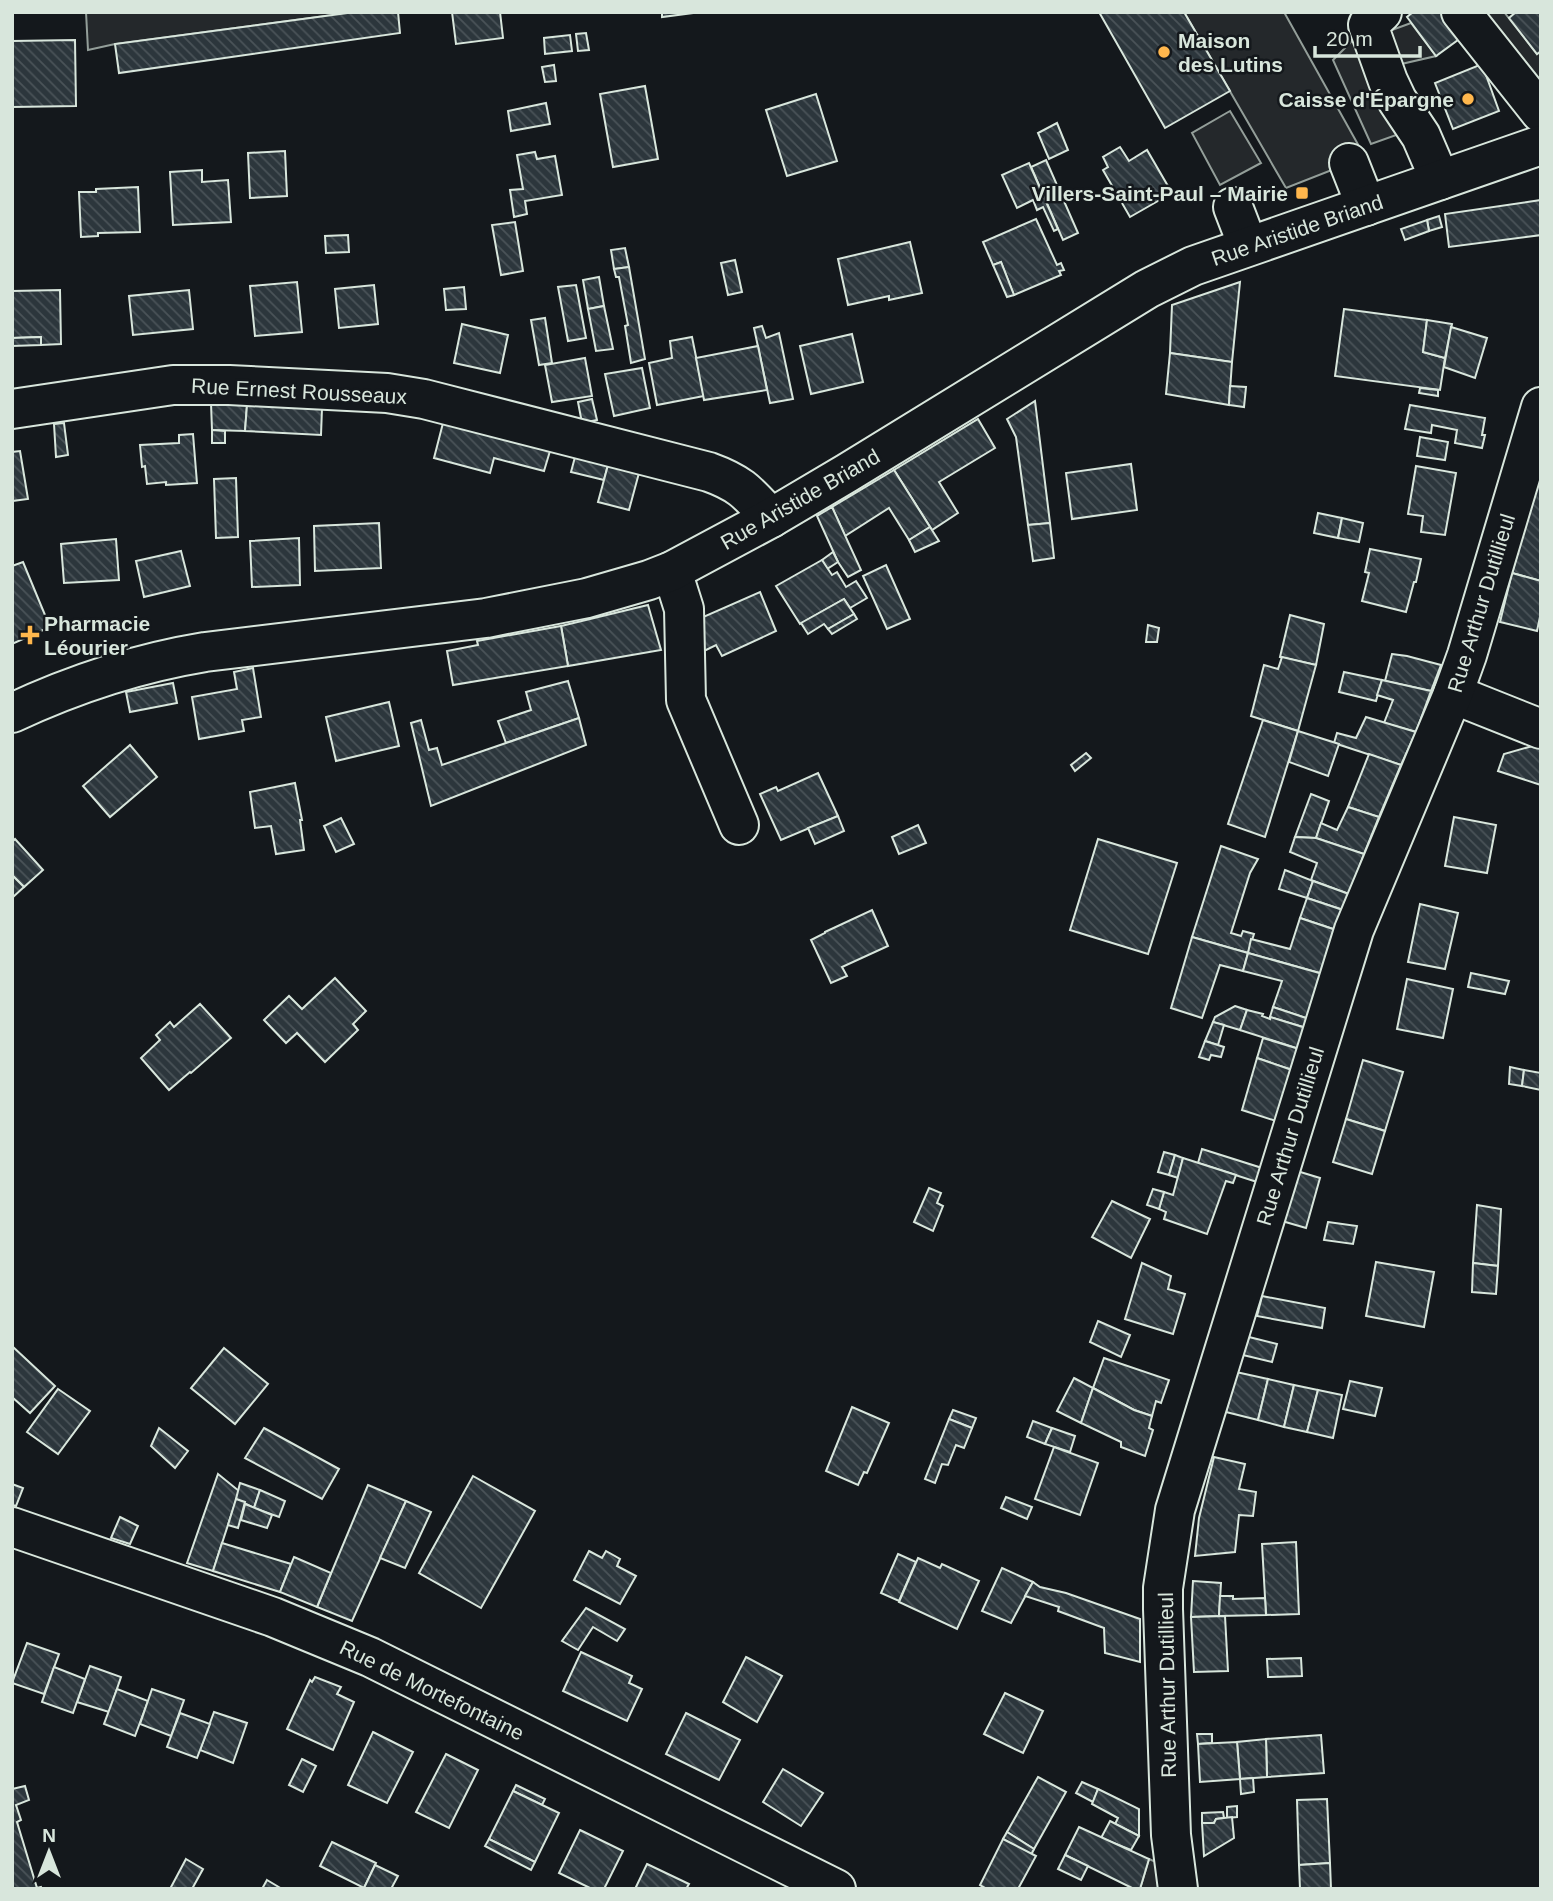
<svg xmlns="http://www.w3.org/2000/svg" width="1553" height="1901" viewBox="0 0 1553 1901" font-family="Arial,sans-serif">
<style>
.parking{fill:#24282b;stroke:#939e99;stroke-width:2}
.building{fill:url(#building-back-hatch);stroke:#d8e6dc;stroke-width:2}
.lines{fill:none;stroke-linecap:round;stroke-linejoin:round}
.minor-casing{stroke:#d8e6dc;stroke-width:42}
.minor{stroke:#14181c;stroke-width:38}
.poi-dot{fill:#ffb74d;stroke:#14181c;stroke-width:2.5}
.labels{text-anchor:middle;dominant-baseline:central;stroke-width:5;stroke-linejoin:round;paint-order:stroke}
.poi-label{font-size:21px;font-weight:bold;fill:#d8e6dc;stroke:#14181c;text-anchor:start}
.street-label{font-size:21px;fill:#d8e6dc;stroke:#14181c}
</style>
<defs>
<pattern id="building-back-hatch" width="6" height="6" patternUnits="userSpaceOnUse" patternTransform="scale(1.75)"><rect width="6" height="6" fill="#2c363c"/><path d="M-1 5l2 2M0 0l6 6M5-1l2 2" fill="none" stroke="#4a5358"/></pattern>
</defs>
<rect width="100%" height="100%" fill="#14181c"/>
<g class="parking">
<path d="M86,12H355L115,44L88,50Z"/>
<path d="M1184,12H1284L1365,157L1286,188Z"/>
<path d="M1474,12H1504L1537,54L1541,51V98Z"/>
<path d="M1411,23L1436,56L1384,68L1416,128L1371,144L1333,60L1368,25L1373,37Z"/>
<path d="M1230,111L1261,163L1220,185L1192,133Z"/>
<path d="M1149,1859L1163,1865L1167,1889H1140Z"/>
</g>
<g class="building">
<path d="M355,12H398L400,33L119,73L115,44Z"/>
<path d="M452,12H500L503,38L456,44Z"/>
<path d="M662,12H701L662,17Z"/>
<path d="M1099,12H1184L1230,91L1165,128Z"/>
<path d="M1413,12H1443L1462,37L1436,56L1407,17Z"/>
<path d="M1516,12H1541V51L1537,54L1509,18Z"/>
<path d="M586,33L589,50L578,51L576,34Z"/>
<path d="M570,35L572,51L545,54L544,38Z"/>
<path d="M75,40L76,106L12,107V41Z"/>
<path d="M1482,64L1499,111L1453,129L1435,83Z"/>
<path d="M554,65L556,81L545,82L542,67Z"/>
<path d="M645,86L658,159L613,167L600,94Z"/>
<path d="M816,94L837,161L787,176L766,110Z"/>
<path d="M546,103L550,124L511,131L508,111Z"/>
<path d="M1057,123L1068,150L1049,159L1038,133Z"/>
<path d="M1120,147L1129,161L1147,150L1172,193L1130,217L1103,170L1108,167L1103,157Z"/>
<path d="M285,151L287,196L250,198L248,153Z"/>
<path d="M535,152L537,159L555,156L562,195L525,201L527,214L514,217L510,190L523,189L517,155Z"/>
<path d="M1046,160L1078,233L1063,240L1031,167Z"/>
<path d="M1029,163L1058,229L1054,231L1043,207L1037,210L1033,200L1017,208L1002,175Z"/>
<path d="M202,170V182L228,180L231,222L173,225L170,172Z"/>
<path d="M138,187L140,232L98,233V236L81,237L79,192H96V189Z"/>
<path d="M1541,200V235L1449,247L1445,214Z"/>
<path d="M1439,216L1442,227L1429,231L1427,220Z"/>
<path d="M1036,219L1057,265L1061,263L1064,270L1059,271L1061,275L1014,295L1001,262L993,265L983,242Z"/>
<path d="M1427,220L1429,231L1405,240L1401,229Z"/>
<path d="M515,222L523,271L501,275L492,225Z"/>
<path d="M348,235L349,252L326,253L325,236Z"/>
<path d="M910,242L922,293L889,300V296L848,305L838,259Z"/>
<path d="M625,248L629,267L614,269L611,250Z"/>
<path d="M735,260L742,292L728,295L721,263Z"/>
<path d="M1001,262L1014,295L1007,297L993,265Z"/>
<path d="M629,267L645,359L631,363L625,326L628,325L619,277H616L614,269Z"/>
<path d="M599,277L604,306L588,309L583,280Z"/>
<path d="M297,282L302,332L255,336L250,286Z"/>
<path d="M1240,282L1232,362L1170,353L1172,305Z"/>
<path d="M374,285L378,324L339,328L335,289Z"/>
<path d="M576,285L586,338L568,341L558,287Z"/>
<path d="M464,287L466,309L446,310L444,289Z"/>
<path d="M60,290L61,344L41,345V337L12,338V291Z"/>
<path d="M189,290L193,329L133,335L129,296Z"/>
<path d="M604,306L613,349L596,351L588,309Z"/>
<path d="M1344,309L1427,320L1423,352L1445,358L1440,390L1335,376Z"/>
<path d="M545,318L552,363L539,365L531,320Z"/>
<path d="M1427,320L1452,324L1445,358L1423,352Z"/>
<path d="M462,324L508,335L500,373L454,363Z"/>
<path d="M762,326L766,338L779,333L793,399L770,403L754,328Z"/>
<path d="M1451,327L1487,338L1475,378L1444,367Z"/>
<path d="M852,334L863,382L811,394L800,346Z"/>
<path d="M41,337V345L12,346V338Z"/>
<path d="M692,337L704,396L657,405L649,363L672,358L670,341Z"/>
<path d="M758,346L767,390L704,400L696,358Z"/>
<path d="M1170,353L1232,362L1229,405L1166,394Z"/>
<path d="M585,358L592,396L552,402L545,365Z"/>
<path d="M642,368L650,408L614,416L605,374Z"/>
<path d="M1230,386L1246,387L1244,407L1229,405Z"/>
<path d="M1420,388L1438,390V396L1419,393Z"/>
<path d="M592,399L597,420L582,423L578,402Z"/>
<path d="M1035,401L1050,523L1028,525L1016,437L1007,419Z"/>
<path d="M211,403L247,405L245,431L212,430Z"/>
<path d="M247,405L322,408L321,435L245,431Z"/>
<path d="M1410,405L1485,418L1482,435H1485L1482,448L1455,443L1457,430L1432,425L1431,433L1405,429Z"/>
<path d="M978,419L995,448L939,482L958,513L932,530L894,470Z"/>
<path d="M64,423L68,455L56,457L54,424Z"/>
<path d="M443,423L550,451L544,471L494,458L490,473L434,458Z"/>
<path d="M212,430L225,431V443H212Z"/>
<path d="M193,434L197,483L166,485V482L147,484L145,466L142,467L140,445L179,443V435Z"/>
<path d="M1420,437L1448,442L1445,460L1417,456Z"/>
<path d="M20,451L28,499L12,501V452Z"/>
<path d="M575,457L608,465L604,480L571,472Z"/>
<path d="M1131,464L1137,510L1072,519L1066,473Z"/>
<path d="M608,465L639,473L629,510L598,502Z"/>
<path d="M1416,466L1456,473L1445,535L1421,532L1423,516L1408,514Z"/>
<path d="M894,470L930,527L909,540L889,508L845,536L832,507Z"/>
<path d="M1541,471V581L1512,573Z"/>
<path d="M236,478L238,537L216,538L214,479Z"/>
<path d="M832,507L861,570L848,577L838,562L817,516Z"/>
<path d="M1318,513L1342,518L1338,538L1314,533Z"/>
<path d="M1342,518L1363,523L1359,542L1338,538Z"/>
<path d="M379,523L381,568L315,571L314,526Z"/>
<path d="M1050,523L1054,558L1033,561L1028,525Z"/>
<path d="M930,527L939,541L915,552L909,540Z"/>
<path d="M299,538L300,585L252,587L250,541Z"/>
<path d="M116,539L119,580L64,583L61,544Z"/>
<path d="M1370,549L1421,559L1416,582H1414L1406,612L1362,601L1369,573L1365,572Z"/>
<path d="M181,551L190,586L144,597L136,561Z"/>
<path d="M833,552L838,562L827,569L822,560Z"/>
<path d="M822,560L832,575L837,572L846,587L856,581L867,598L850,608L844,599L800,624L776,586Z"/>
<path d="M23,562L50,627L12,644V566Z"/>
<path d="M886,565L910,619L887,629L863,576Z"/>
<path d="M1512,573L1541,581V612L1537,631L1500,622Z"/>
<path d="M760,592L776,631L722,656L716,645L702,652L694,621Z"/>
<path d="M844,599L854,614L828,629L824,624L808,634L801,623Z"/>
<path d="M648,605L661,650L568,666L561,626Z"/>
<path d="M854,614L857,619L832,634L828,629Z"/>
<path d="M1290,615L1324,624L1316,665L1280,657Z"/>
<path d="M1148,625L1159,628L1157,642H1146Z"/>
<path d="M561,626L568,666L453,685L447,651L478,645L477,641Z"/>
<path d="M1392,654L1407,656L1441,665L1431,691L1385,681Z"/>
<path d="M1282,657L1316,665L1298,731L1251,716L1264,665L1278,669Z"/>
<path d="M253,668L261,717L242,720L244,731L199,739L192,697L237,689L234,672Z"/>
<path d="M1344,672L1382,680L1376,701L1339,692Z"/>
<path d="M1382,680L1431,691L1416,732L1384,723L1393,700L1377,695Z"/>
<path d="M568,681L579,718L506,743L498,721L531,710L526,692Z"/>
<path d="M173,683L177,703L130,712L126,692Z"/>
<path d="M389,702L399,746L336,761L326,717Z"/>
<path d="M1366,717L1416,732L1401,765L1334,743L1337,733L1356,738Z"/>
<path d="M579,718L586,745L431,806L411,723L421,720L429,750L437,748L442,765Z"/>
<path d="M1263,720L1298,731L1265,837L1228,824Z"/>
<path d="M1298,731L1339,744L1328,776L1289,762Z"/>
<path d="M130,745L157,777L110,817L83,786Z"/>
<path d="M1536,745L1541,747V785L1498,771L1504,754Z"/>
<path d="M1086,753L1091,758L1075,771L1071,765Z"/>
<path d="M1369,754L1401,765L1379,817L1348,807Z"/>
<path d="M818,773L838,816L781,840L760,794L776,787L778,791Z"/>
<path d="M295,783L302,820H300L304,850L276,854L271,826L255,828L250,792Z"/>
<path d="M1311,794L1329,801L1316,838L1295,837Z"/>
<path d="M1348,807L1379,817L1364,854L1316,838L1321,823L1337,830Z"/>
<path d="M838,816L844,831L815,844L808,828Z"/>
<path d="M1454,817L1496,825L1487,873L1445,866Z"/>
<path d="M341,818L354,844L336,852L324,826Z"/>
<path d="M918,825L926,843L899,854L892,837Z"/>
<path d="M1295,837L1316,838L1364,854L1349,894L1311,880L1317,863L1290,852Z"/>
<path d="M15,839L43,870L24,887L12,875V842Z"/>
<path d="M1098,839L1177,863L1148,954L1070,930Z"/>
<path d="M1221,846L1258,859L1250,873L1231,933L1241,936L1243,931L1254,934L1248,953L1192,937Z"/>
<path d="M1285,870L1313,881L1307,898L1279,889Z"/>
<path d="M12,875L24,887L12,898Z"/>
<path d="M1313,881L1349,894L1343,910L1307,898Z"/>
<path d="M1307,898L1343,910L1336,930L1300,918Z"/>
<path d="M1420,904L1458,913L1445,969L1408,962Z"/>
<path d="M872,910L888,946L842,967L847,976L831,983L811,940L825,933V932Z"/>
<path d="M1300,918L1336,930L1323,974L1248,953L1251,939L1290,949Z"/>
<path d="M1192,937L1248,953L1243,971L1220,965L1202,1018L1171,1008Z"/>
<path d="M1248,953L1323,974L1309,1019L1273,1007L1282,981L1243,971Z"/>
<path d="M1471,973L1509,981L1505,994L1468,987Z"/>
<path d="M335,978L366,1011L353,1024L358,1030L325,1062L297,1033L286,1043L264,1020L289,996L302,1009Z"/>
<path d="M1407,979L1453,989L1443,1038L1397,1029Z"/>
<path d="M200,1004L231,1038L191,1073L190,1072L169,1090L141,1058L160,1040L156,1035L170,1022L174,1027Z"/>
<path d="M1235,1006L1247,1010L1240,1030L1213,1022L1215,1017Z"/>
<path d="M1273,1007L1309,1019L1306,1028L1270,1017Z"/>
<path d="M1247,1010L1263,1014L1262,1016L1270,1019V1017L1306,1028L1299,1049L1240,1030Z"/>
<path d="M1213,1022L1224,1025L1218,1045L1205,1041Z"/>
<path d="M1263,1038L1299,1049L1292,1070L1257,1058Z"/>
<path d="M1205,1041L1224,1047L1221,1057L1211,1055L1209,1060L1199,1057Z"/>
<path d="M1257,1058L1292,1070L1276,1121L1242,1110Z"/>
<path d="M1363,1060L1403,1072L1385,1131L1346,1119Z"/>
<path d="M1510,1067L1524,1070L1522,1086L1509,1084Z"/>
<path d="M1524,1070L1541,1073V1090L1522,1086Z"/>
<path d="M1346,1119L1385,1131L1372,1174L1333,1162Z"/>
<path d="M1202,1149L1262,1168L1257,1182L1198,1163Z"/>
<path d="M1164,1152L1175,1155L1169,1175L1158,1172Z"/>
<path d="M1175,1155L1183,1158L1178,1178L1169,1175Z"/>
<path d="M1183,1158L1236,1175L1233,1183L1226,1181L1207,1234L1164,1219L1166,1212L1159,1209L1164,1192L1173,1195Z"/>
<path d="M1297,1171L1320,1178L1306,1228L1282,1221Z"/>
<path d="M929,1188L941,1193L937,1203L943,1206L933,1231L914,1222Z"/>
<path d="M1153,1189L1164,1192L1159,1209L1147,1205Z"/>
<path d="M1112,1201L1150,1219L1131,1258L1092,1237Z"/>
<path d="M1477,1205L1501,1209L1498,1266L1473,1263Z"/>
<path d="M1328,1222L1357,1226L1353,1244L1324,1240Z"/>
<path d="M1376,1262L1434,1272L1424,1327L1366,1316Z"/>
<path d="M1142,1263L1171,1276L1168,1289L1185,1294L1173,1334L1125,1319Z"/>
<path d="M1473,1263L1498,1266L1496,1294L1472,1292Z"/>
<path d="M1262,1296L1325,1308L1322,1328L1257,1316Z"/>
<path d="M1098,1321L1130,1335L1121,1357L1090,1342Z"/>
<path d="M1249,1337L1277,1344L1272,1362L1243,1355Z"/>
<path d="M12,1346L55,1386L30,1413L12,1397Z"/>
<path d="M224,1348L268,1384L235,1424L191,1388Z"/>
<path d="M1104,1358L1169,1380L1161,1403L1156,1401L1152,1416L1134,1410L1093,1388Z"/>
<path d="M1236,1372L1268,1379L1258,1420L1226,1412Z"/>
<path d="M1074,1378L1093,1388L1081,1423L1057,1411Z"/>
<path d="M1268,1379L1294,1385L1284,1427L1258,1420Z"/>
<path d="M1350,1381L1382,1388L1375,1416L1343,1409Z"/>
<path d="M1294,1385L1318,1390L1307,1432L1284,1427Z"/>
<path d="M1093,1388L1134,1410L1152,1416L1149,1428L1153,1430L1145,1456L1121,1447V1442L1081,1423Z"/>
<path d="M58,1389L90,1411L58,1454L27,1432Z"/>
<path d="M1318,1390L1342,1395L1333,1438L1307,1432Z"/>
<path d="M852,1407L889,1423L867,1473L864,1472L858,1485L826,1471Z"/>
<path d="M953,1410L976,1418L972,1428L949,1419Z"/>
<path d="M949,1419L972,1428L964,1448L956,1445L948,1465L942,1464L935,1483L925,1479Z"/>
<path d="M1033,1421L1052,1428L1045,1444L1027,1437Z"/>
<path d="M159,1428L188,1451L175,1468L151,1446Z"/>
<path d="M264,1428L339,1469L322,1499L245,1458Z"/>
<path d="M1052,1428L1075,1436L1070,1452L1045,1444Z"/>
<path d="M1054,1447L1098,1463L1080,1515L1035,1499Z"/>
<path d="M1214,1457L1245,1464L1239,1489L1256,1492L1253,1516L1239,1515L1235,1552L1195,1556L1199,1518Z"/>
<path d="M218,1474L239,1491L213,1571L187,1563Z"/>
<path d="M473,1476L535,1511L481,1608L419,1573Z"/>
<path d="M240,1483L260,1490L254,1508L236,1499Z"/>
<path d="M12,1484L23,1488L16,1506L12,1505Z"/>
<path d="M368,1485L406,1501L352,1621L317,1607Z"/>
<path d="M260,1490L285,1501L279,1517L254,1508Z"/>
<path d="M1006,1497L1032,1507L1027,1519L1001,1508Z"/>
<path d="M236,1499L245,1502L238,1528L228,1525Z"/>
<path d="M406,1501L431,1512L405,1568L380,1558Z"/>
<path d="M245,1504L272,1515L267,1528L241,1520Z"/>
<path d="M120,1517L138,1526L130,1544L111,1538Z"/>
<path d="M1296,1542L1299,1614L1266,1615L1262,1544Z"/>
<path d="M222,1543L291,1564L280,1592L213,1571Z"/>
<path d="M589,1551L602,1558L606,1551L620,1559L617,1566L636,1576L620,1604L574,1580Z"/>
<path d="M898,1554L916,1562L899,1601L881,1593Z"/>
<path d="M294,1557L331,1573L317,1607L280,1592Z"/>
<path d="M918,1558L940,1568L942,1564L979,1581L957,1629L899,1602Z"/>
<path d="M1002,1568L1033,1582L1011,1623L982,1611Z"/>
<path d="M1193,1581L1221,1583L1219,1616L1191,1617Z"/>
<path d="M1033,1582L1040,1587L1066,1593L1140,1619V1662L1105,1653L1104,1628L1058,1611L1059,1607L1025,1596Z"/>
<path d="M1220,1596H1233V1599L1265,1598L1266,1615L1219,1616Z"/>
<path d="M586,1608L625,1629L617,1641L593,1627L578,1650L562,1641Z"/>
<path d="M1225,1616L1228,1671L1194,1672L1191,1617Z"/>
<path d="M27,1643L59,1654L44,1694L12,1683Z"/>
<path d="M581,1652L632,1676L629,1683L642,1689L627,1721L563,1691Z"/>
<path d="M746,1657L782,1676L757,1722L723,1702Z"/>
<path d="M1301,1658L1302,1676L1268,1677L1267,1659Z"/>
<path d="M90,1666L121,1677L109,1712L77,1702Z"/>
<path d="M54,1667L85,1679L73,1713L42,1702Z"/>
<path d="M315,1677L341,1687L337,1694L354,1702L333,1750L287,1729L310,1680L312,1682Z"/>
<path d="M117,1689L148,1701L135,1736L104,1724Z"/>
<path d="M152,1689L184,1700L171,1736L140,1724Z"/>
<path d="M1005,1693L1043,1711L1023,1753L984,1734Z"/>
<path d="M214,1712L247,1723L233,1763L200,1750Z"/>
<path d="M180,1713L210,1724L197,1758L167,1747Z"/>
<path d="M686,1713L740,1740L719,1780L666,1754Z"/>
<path d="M373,1732L413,1752L387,1803L348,1785Z"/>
<path d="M1197,1734H1212V1743L1198,1744Z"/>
<path d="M1321,1735L1324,1773L1267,1777L1266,1739Z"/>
<path d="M1266,1739L1267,1777L1240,1779L1237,1742Z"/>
<path d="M1237,1742L1240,1779L1200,1782L1198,1744Z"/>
<path d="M446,1754L478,1770L449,1828L416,1812Z"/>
<path d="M302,1759L316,1766L303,1792L289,1785Z"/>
<path d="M783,1769L823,1793L801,1826L763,1802Z"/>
<path d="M1038,1777L1066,1792L1034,1849L1007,1832Z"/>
<path d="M1253,1778L1254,1792L1241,1794L1240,1779Z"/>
<path d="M1082,1782L1098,1789L1093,1802L1076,1793Z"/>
<path d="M516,1785L545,1799L542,1805L513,1791Z"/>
<path d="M25,1786L29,1800L16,1805L21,1820L17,1822L37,1888L41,1887L42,1889H12V1789Z"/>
<path d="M1098,1789L1139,1809V1836L1115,1824L1118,1818L1092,1804Z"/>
<path d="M513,1791L559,1813L535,1862L489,1839Z"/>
<path d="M1327,1799L1330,1863L1299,1865L1297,1800Z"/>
<path d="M1237,1806V1817L1227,1818V1807Z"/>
<path d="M1223,1812L1224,1818L1216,1819L1214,1823H1202V1813Z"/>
<path d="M1232,1817L1234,1838L1204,1856L1202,1823H1214L1216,1819Z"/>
<path d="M1110,1821L1139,1836L1131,1850L1101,1838Z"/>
<path d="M1079,1827L1149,1859L1140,1889H1134L1065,1855Z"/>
<path d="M580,1830L623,1851L604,1889H592L559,1873Z"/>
<path d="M1007,1832L1034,1849L1031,1855L1003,1839Z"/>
<path d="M489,1839L535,1862L531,1870L485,1846Z"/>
<path d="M1003,1839L1036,1856L1018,1889H987L980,1885Z"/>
<path d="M332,1842L376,1863L364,1888L320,1866Z"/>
<path d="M1065,1855L1088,1866L1081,1880L1058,1869Z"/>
<path d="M186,1859L203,1869L192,1889H170Z"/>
<path d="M1330,1863L1331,1889H1300L1299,1865Z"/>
<path d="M647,1864L689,1884L686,1889H635Z"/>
<path d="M375,1865L398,1876L391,1889L364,1888Z"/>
<path d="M267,1880L282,1889H262Z"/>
</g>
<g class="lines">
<g class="minor-casing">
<g id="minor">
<path d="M1382,12L1368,25L1388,81L1397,100L1421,136L1440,180"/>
<path d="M1461,12L1541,113"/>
<path d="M1349,163L1366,206"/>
<path d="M1233,207L1248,246"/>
<path d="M12,409L173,385H229L387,393L424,399L709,472C742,484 748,493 771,518"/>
<path d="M672,571L684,609L686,700L739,825"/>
<path d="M1453,694L1541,729"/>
<path d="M12,713C74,684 138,663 205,652L486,618L587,598L649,580L672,571L771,518L847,473L1147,289L1193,266L1541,145"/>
<path d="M12,1527L273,1617L370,1657L836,1889"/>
<path d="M1178,1889L1171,1835L1163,1609V1588L1175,1510L1354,930L1453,694L1467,655L1541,407"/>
</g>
</g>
<use href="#minor" class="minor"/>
</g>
<g class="poi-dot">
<circle cx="1164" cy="52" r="7"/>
<circle cx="1468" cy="99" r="7"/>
<rect x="1295" y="186" width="14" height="14" rx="3.5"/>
<path d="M26.5 624.5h7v7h7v7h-7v7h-7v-7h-7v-7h7z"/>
</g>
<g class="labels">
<g class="poi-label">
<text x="1178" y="40">Maison<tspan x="1178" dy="24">des Lutins</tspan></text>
<text x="1454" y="99" text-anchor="end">Caisse d'Épargne</text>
<text x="1288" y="193" text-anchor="end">Villers-Saint-Paul – Mairie</text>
<text x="44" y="623">Pharmacie<tspan x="44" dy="24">Léourier</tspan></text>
</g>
<g class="street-label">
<text transform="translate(1297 230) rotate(-19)">Rue Aristide Briand</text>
<text transform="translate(299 391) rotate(3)">Rue Ernest Rousseaux</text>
<text transform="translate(800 499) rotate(-30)">Rue Aristide Briand</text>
<text transform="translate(1481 603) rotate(-73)">Rue Arthur Dutillieul</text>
<text transform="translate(1290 1136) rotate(-73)">Rue Arthur Dutillieul</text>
<text transform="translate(1167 1685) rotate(-91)">Rue Arthur Dutillieul</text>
<text transform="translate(432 1690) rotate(26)">Rue de Mortefontaine</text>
</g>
</g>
<rect width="1553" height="1901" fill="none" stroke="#d8e6dc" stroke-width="28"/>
<g transform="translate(49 1852)" stroke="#14181c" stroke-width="5" paint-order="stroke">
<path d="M0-5L12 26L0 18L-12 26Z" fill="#d8e6dc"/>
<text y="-10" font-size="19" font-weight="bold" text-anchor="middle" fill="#d8e6dc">N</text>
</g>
<path d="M1315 46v10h105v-10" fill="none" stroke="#d8e6dc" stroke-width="3.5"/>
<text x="1326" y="46" font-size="21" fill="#d8e6dc" stroke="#14181c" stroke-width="5" paint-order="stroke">20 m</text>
</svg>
